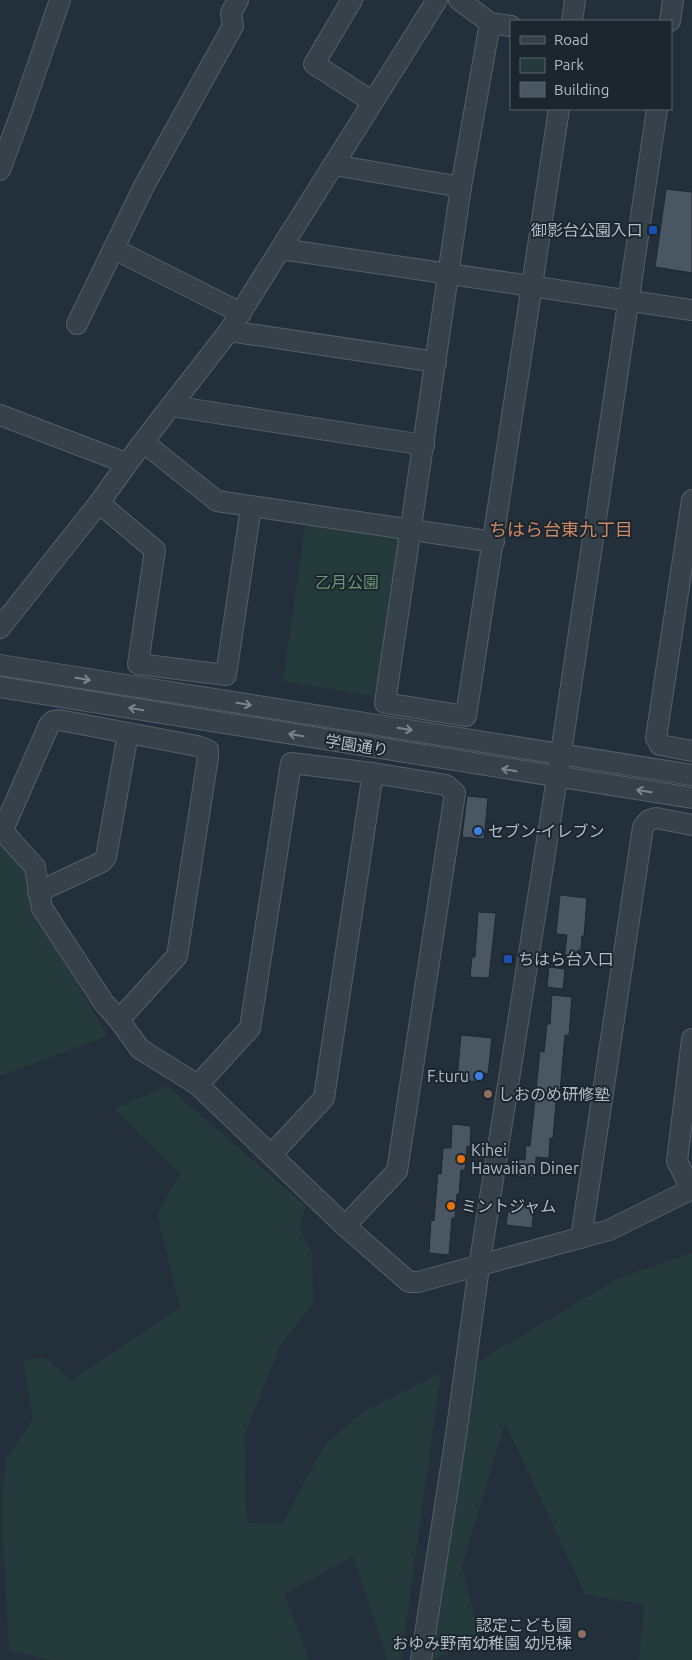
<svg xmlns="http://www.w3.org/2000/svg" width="692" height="1660" viewBox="0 0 692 1660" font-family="Ubuntu,'Noto Sans JP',sans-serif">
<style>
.green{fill:#253b3b}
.building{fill:#4a5763;stroke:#1e2831}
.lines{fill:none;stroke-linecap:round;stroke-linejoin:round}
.minor-casing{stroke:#555f68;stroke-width:22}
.minor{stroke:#37414a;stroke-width:20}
.oneway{stroke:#7b858e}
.transit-dot{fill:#1a4fb4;stroke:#1c262f;stroke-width:2}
.shop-dot{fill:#3f7fe0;stroke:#1c262f;stroke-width:2}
.education-dot{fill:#8d6e63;stroke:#1c262f;stroke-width:2}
.food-dot{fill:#e8710a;stroke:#1c262f;stroke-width:2}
.labels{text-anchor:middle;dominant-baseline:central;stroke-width:4;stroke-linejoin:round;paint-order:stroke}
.poi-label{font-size:16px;fill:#b2bcc6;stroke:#1c262f;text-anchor:start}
.park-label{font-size:16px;fill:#6a9670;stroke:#1c262f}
.street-label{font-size:16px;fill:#b2bcc6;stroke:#1c262f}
.neighbourhood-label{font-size:18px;fill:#cf8864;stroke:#1c262f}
</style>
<rect width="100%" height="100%" fill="#232f3a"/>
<g class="green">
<path d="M310,523L398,536L402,543L379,697L283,681L305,528Z"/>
<path d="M0,837L27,870L35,913L108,1036L0,1076Z"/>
<path d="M167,1086L306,1206L299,1226L312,1253L313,1304L281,1344L244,1437L247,1523L282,1524L324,1446L361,1413L441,1373L401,1660H388L353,1556L285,1594L309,1660H52L9,1650L2,1522L5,1460L33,1420L23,1360L44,1357L71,1381L180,1307L157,1214L180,1174L114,1109Z"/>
<path d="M688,1254H692V1660H639L644,1605L585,1594L505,1423L462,1566L481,1642L430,1660L466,1371L490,1354L619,1278Z"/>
</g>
<g class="building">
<path d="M666,189L692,192V273L655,267Z"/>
<path d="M467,796L488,798L484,839L462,837Z"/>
<path d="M560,895L587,898L584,936H582L581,950H578L577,961L564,960L567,935L556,934Z"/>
<path d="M478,912L496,913L489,978L470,977L472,957H475Z"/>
<path d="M549,967L565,969L563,989L547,987Z"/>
<path d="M552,995L572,997L569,1035H565L560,1091H557L553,1138H550L549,1158L536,1157L535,1177L513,1176L515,1159L525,1160L526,1145L530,1146L540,1051L544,1052L547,1024H550Z"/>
<path d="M461,1035L492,1038L488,1074L484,1073L483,1082L457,1080Z"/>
<path d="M452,1124L471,1126L470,1147L467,1146L465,1170H461L459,1194H457L455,1218H452L449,1255L429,1253L431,1220L434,1221L436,1195L438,1173L441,1174L443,1148H451Z"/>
<path d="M511,1204L534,1206L532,1228L506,1225L508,1211L511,1212Z"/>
</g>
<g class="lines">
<g class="minor-casing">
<g id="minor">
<path d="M352,0L314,64L373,102"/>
<path d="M459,0L490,23L511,26"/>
<path d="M572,21L575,0"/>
<path d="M670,21L673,0"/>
<path d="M490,23L461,187L385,703L466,716L559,109"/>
<path d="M334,165L461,187"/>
<path d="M0,170L23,108L60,0"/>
<path d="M114,249L241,313"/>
<path d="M281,249L692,310"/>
<path d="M77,324L144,186L233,26L231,13L238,0"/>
<path d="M229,331L436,362"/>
<path d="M171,406L424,445"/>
<path d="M0,415L126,463"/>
<path d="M143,442L217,501L494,542"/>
<path d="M692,500L656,738L660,745L692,751"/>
<path d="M99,503L155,550L138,664L226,675L251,507"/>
<path d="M0,628L99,503L143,442L229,331L437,0"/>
<path d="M0,665L692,775"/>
<path d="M0,687L692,798"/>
<path d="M0,828L35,867L42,908L104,1003L119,1020L140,1049L198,1085L345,1226L409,1282H418L609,1230L692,1189"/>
<path d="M3,830L49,725L53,721L59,720L197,746L208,750V757L177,956L119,1020"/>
<path d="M38,892L102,862L106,857L128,733"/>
<path d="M198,1085L250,1028L291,763L373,773L446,785L455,793L397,1171L345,1226"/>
<path d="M271,1155L324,1098L373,773"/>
<path d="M691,1189L677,1161L692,1039"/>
<path d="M581,1238L643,827L649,820L656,818L692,825"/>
<path d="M421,1660L456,1435L479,1267L561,753L657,109"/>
</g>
</g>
<use href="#minor" class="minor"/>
</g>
<defs><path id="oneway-shaft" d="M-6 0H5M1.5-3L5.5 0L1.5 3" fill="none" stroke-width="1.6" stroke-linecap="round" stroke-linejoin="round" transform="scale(1.25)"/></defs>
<g class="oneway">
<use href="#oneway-shaft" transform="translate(83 679) rotate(9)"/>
<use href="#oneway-shaft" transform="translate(244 704) rotate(9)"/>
<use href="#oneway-shaft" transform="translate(136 709) rotate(-171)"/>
<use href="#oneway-shaft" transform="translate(405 729) rotate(9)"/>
<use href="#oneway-shaft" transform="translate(296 735) rotate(-171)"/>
<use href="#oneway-shaft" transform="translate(509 770) rotate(-171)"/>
<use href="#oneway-shaft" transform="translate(644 791) rotate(-171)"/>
</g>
<g class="transit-dot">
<rect x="648" y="225" width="10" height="10" rx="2.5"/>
<rect x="503" y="954" width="10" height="10" rx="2.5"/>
</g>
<g class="shop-dot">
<circle cx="478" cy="831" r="5"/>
<circle cx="479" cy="1076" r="5"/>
</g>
<g class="education-dot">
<circle cx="488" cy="1094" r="5"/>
<circle cx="582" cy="1634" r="5"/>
</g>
<g class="food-dot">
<circle cx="461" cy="1159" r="5"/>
<circle cx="451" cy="1206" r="5"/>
</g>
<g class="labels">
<g class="poi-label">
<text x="643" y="230" text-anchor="end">御影台公園入口</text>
<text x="488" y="831">セブン-イレブン</text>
<text x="518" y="959">ちはら台入口</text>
<text x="469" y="1076" text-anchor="end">F.turu</text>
<text x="498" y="1094">しおのめ研修塾</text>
<text x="471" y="1150">Kihei<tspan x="471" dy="18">Hawaiian Diner</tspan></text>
<text x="461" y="1206">ミントジャム</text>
<text x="572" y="1625" text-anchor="end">認定こども園<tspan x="572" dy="18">おゆみ野南幼稚園 幼児棟</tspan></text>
</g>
<g class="park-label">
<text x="347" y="582">乙月公園</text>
</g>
<g class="street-label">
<text transform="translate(357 745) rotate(9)">学園通り</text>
</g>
<g class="neighbourhood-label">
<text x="561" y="529">ちはら台東九丁目</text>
</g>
</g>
<rect x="510" y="20" width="162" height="90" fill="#1c262f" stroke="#58626b"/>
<rect x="520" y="36" width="25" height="8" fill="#37414a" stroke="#58626b"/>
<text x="554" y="45" font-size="15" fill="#b2bcc6">Road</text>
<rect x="520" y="58" width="25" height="15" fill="#253b3b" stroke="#58626b"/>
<text x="554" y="70" font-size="15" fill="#b2bcc6">Park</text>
<rect x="520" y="82" width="25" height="15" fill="#4a5763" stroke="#58626b"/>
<text x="554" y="95" font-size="15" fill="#b2bcc6">Building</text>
</svg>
